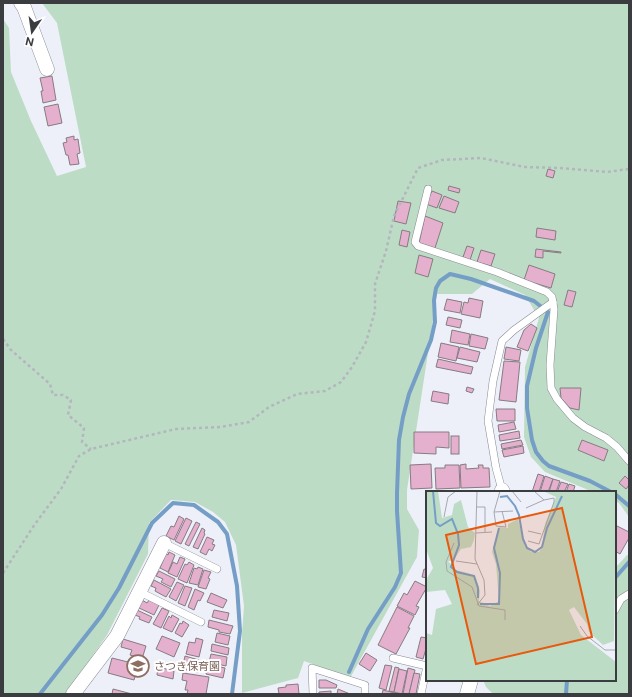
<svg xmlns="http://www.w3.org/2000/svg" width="632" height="697" viewBox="0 0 632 697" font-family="'Public Sans','Noto Sans JP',sans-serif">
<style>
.green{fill:#bddcc6}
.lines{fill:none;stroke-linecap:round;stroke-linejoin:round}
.stream{stroke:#759ec6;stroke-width:4}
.building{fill:#e5afce;stroke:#857c81}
.lane-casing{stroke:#888b93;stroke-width:8}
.street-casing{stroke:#888b93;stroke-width:15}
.path{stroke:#b3b6bd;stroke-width:2.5;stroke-dasharray:3 3;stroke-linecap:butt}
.lane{stroke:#fff;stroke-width:7}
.street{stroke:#fff;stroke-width:14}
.labels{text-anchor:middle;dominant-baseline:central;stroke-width:4;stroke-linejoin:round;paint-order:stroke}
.education-label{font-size:11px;fill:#785e54;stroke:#fefefe;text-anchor:start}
.inset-river{fill:none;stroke:#759ec6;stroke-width:2}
.inset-road{fill:none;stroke:#a5a8af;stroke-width:1}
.view{fill:#e8590c;fill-opacity:0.15;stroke:#e8590c;stroke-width:2}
.inset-edge{fill:none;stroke:#3a3c3f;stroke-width:2}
</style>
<rect width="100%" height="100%" fill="#edf0f9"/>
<g class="green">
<path d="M42,3H629V517L619,503L615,501V492H593L545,472L531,457L524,437L525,367L539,318L525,295L490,279L472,294H437L407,490V509L419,530L417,557L350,678L304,661L298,678L242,693V634L244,606L236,545L225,522L213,512L195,502L171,500L149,523L148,554L107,635L66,694H3V19L9,28L11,72L31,121L57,176L86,167L57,23Z"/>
<path d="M627,555L629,556V694H494L491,692L486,687L483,680H615V566L618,565Z"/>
</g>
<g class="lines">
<g class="stream">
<path d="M615,494L629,506"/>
<path d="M615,578L629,562"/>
<path d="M349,672L368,629L395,587L401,573L397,511V493L399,440L403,417L409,394L431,340L435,322L434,300L436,288L440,281L450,274L471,279L534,301L548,312L536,348L527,386V408L532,440L536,452L543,461L549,466L590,481L611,492"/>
<path d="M40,694L102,615L119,588L152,523L173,503L194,505L218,522L227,534L237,586L240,631L232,694"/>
<path d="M566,694L567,680"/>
</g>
</g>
<g class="building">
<path d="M52,76L56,100L43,103L41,91H43L40,78Z"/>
<path d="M58,104L62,123L48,126L44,107Z"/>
<path d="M74,136V140L78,139L80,153L77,154L79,164L70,165L68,155H66L63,143L67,142L66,138Z"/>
<path d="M548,169L555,171L553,178L546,176Z"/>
<path d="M449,186L460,189L459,193L448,190Z"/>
<path d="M432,191L442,195L437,208L426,204Z"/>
<path d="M444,196L459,202L455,213L439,208Z"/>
<path d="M398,201L411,203L406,224L394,221Z"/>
<path d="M425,216L443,223L435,248L419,243Z"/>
<path d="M537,228L556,231L555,240L536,237Z"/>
<path d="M402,230L410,232L407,247L399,245Z"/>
<path d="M467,246L474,248L470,260L463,257Z"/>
<path d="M536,249L544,250L561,252V253L543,251V258L535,257Z"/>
<path d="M481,250L495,254L491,266L477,262Z"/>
<path d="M419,255L433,259L428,277L415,273Z"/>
<path d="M529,265L555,274L551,288L524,280Z"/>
<path d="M568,290L576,292L572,307L564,305Z"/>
<path d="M469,298L483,301L480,318L461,314L464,302L468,303Z"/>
<path d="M447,299L462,302L460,313L444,310Z"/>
<path d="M448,317L462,320L460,328L446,325Z"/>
<path d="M531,324L537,328L528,351L517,347L524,330Z"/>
<path d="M452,330L470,334L468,345L450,342Z"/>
<path d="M471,334L488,338L485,349L469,346Z"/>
<path d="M441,343L459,347L456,361L438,357Z"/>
<path d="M460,347L480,352L477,362L457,358Z"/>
<path d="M506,347L521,350L519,361L504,359Z"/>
<path d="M438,359L473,367L471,374L436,367Z"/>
<path d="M504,361L520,362L516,402L499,400Z"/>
<path d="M467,387L474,389L472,393L466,391Z"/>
<path d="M560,388H581L579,410L570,408L561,398Z"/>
<path d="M433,391L449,394L448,404L431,401Z"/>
<path d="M496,409H515V421H497Z"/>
<path d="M514,422L516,429L499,432L498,425Z"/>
<path d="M519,431L520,438L500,441L499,435Z"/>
<path d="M414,432H449V448L436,447V454L414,453Z"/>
<rect x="451" y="436" width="8" height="18"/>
<path d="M521,440L523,445L502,449L501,444Z"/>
<path d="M582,440L608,450L604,461L578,450Z"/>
<path d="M523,446L524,453L504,457L502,450Z"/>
<path d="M431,464L432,488L411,489L410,465Z"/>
<path d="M466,464V469L479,468L478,465H483V468H489L490,487L461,488L460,465Z"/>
<path d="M445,465H459L460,488L436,489L435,468H445Z"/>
<path d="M538,474L544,476L539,492H532Z"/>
<path d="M545,476L553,479L548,492H540Z"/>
<path d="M625,476L629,480V485L626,489L619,483Z"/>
<path d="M553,479L560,481L556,492H549Z"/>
<path d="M561,482L568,484L564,492H557Z"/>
<path d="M569,484L575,486L573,492H566Z"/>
<path d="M179,516L184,519L174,540L166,536L171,526L174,527Z"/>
<path d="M186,518L192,521L181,544L175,541Z"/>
<path d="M196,522L200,524L189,546L185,544Z"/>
<path d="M617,526L629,532V538L620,554L615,551V528H616Z"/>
<path d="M202,528L205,530L204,533L205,534L198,549L193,547Z"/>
<path d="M207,537L214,540L212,544L215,545L212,551L209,549L206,555L200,552Z"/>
<path d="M169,552L175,555L168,572L160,568L166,554L168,555Z"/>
<path d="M180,557L185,559L177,577L168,573L173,562L177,564Z"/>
<path d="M189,562L194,565L187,583L178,579L185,564L187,565Z"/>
<path d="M198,567L203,569L198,585L189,583L194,568L197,569Z"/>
<path d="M424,569L427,570V578L422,577Z"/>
<path d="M204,570L211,572L208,578L210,579L206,589L198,587Z"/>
<path d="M159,571L175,579L171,587L161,582L163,579L156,576Z"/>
<path d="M154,580L171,589L166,597L155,591L156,588L151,586Z"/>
<path d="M415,581L427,587L416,606L419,607L415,615L397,606L404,593L407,595Z"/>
<path d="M177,582L184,585L176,601L169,597Z"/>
<path d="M185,586L192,588L185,606L178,603Z"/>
<path d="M195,589L204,593L200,601L198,600L194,610L188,607Z"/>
<path d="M211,593L227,600L223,608L207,602Z"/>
<path d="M142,600L147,603L149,600L159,605L154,615L139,608Z"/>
<path d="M397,607L414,616L408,628H410L396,654L378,645Z"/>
<path d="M162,608L169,611L161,628L153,624Z"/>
<path d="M137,610L152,617L149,623L139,619L140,617L135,615Z"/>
<path d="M214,610L229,613L227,621L212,617Z"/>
<path d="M172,615L179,619L172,632L163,628L169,616L171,618Z"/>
<path d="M209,620L233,626L230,634L219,632V630L208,627Z"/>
<path d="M183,621L189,625L182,637L175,633L180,623L182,624Z"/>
<path d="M217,633L230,636L228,645L215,642Z"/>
<path d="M162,636L180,643L174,657L156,649Z"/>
<path d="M421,637L427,638V645L423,659L416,657Z"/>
<path d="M196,638L203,640L199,657L186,654L189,642L195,643Z"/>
<path d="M123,639L146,646L142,659L130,655L132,650L121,647Z"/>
<path d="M212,644L229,648L228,655L211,651Z"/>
<path d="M366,653L377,660L370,671L359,664Z"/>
<path d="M211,654L227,657L226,666L209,662Z"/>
<path d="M185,656L199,660L198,672L182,669Z"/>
<path d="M112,658L148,667L147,672L137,670L134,680L108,673Z"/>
<path d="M208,664L225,668L223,678L206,674Z"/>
<path d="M385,665L392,666L386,690L379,688Z"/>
<path d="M158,667L174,671L173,679L157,675Z"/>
<path d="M395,667L399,668L394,692L389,691Z"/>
<path d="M408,668L415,670L409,694H403Z"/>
<path d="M399,669L407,671L402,694L394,692Z"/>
<path d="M183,673L209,677L206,694H187L188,690H185L187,681L182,680Z"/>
<path d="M414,673L420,674L416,694H409Z"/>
<path d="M319,680H326L337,685L336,688H319Z"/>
<path d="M298,684L299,694H279L278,688L286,687V685Z"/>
<path d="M113,689L132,694H112Z"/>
<path d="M338,689L350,694H337Z"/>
<path d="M383,690L399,694H382Z"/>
<path d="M331,691V694H319V692Z"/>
</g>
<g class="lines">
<g class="lane-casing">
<g id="lane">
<path d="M428,189L415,242L418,246L497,272L547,292L552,297L554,309L550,365L551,388L557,399L573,418L585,427L606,438L617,447L629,461"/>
<path d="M502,490L496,468L488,421L493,381L502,341L514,330L553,302"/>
<path d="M164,543L217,569"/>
<path d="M140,592L201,622"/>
<path d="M615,610L621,599L629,594"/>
<path d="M393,658L427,666"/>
<path d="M313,694L312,668L365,685V694"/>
<path d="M421,694L427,666"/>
</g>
</g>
<g class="street-casing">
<g id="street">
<path d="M21,3L24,7L47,69"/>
<path d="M502,490L503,492"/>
<path d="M73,694L117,636L164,543"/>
<path d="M467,694L471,680"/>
</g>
</g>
<g class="path">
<path d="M3,339L11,350L50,384L53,395H63L71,400L68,415L84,428L82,442L91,449"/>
<path d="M3,573L35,524L61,489L79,456L91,449L176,429L220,427L249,422L269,407L297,394L325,391L341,382L352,367L366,342L375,311V284L386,251L394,216L418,168L442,160L481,158L525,167L560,168L607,172L629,169"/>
</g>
<use href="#lane" class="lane"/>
<use href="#street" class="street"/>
</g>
<defs>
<g id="school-ring" transform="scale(1.15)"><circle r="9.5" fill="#fefefe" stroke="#8d6e63" stroke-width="1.5"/><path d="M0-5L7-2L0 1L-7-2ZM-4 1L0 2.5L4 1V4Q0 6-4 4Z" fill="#8d6e63"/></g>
</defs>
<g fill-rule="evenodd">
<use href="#school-ring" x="138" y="666"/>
</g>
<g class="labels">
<g class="education-label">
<text x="154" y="666">さつき保育園</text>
</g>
</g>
<g transform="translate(426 491)">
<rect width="190" height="190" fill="#edf0f9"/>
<path d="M0,0H12L16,27L26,24L28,13L35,9L42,36L49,42L48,49L45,56L35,58L27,70H22L30,79L49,84L54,100L53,110L64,115L73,110L70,73L66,61L73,36L82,37V33L92,28L99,55L105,61H113L116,56L119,33L130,6L117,0H190L188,150L177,154L163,141L161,133L148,116L143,119L155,144L190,171V190H0V142L6,144L10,118L26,113L19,99L0,101V89L7,77L0,58Z" fill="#bddcc6"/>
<path class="inset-river" d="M7,0L10,32L14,35L26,28L32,43L33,54L25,76L31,81L48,85L52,97V107M74,6L81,5L89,15L93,24L97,48L101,57L109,61L116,56L121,37L136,5M54,113H73L74,82L68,57L73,37"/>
<path class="inset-road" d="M51,0L49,68L58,89L59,104L51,114M74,0L68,21L87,20M86,0L95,11M51,16H59V41M100,17L118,9M68,21L70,35L80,36L76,20M18,26L22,6L30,0M102,40L115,43M50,42L66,41M102,50L113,53L128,11V7L118,9L108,0M28,52L20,71L21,80L46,96L53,115L79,119V129M30,70L51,73M154,135L161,145L179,159H190"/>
<path class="view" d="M136,17L166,146L50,173L20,44Z"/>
<rect width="190" height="190" class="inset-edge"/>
</g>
<rect width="632" height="697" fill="none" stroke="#3a3c3f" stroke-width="8"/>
<g transform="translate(32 32) rotate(193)" stroke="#fefefe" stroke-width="3" paint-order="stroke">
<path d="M0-3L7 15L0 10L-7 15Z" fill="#3a3c3f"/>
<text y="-6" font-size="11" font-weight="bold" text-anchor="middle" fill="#3a3c3f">N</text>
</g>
</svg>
